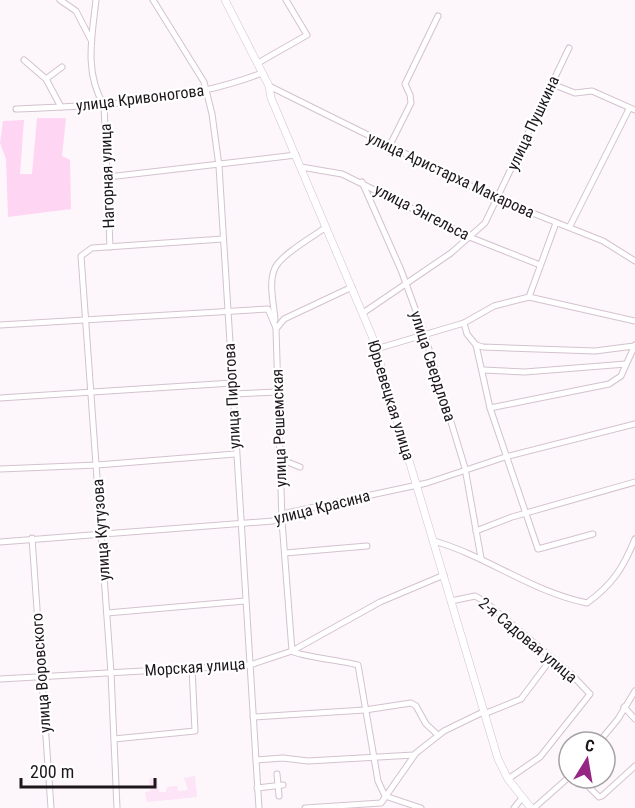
<svg xmlns="http://www.w3.org/2000/svg" width="635" height="808" viewBox="0 0 635 808" font-family="'Roboto Condensed',sans-serif">
<style>
.built{fill:#fde4f6}
.green{fill:#fed6f3}
.lines{fill:none;stroke-linecap:round;stroke-linejoin:round}
.minor-casing{stroke:#d4c2cf;stroke-width:7}
.major-casing{stroke:#d4c2cf;stroke-width:8}
.minor{stroke:#fff;stroke-width:5}
.major{stroke:#fff;stroke-width:7}
.labels{text-anchor:middle;dominant-baseline:central;stroke-width:4.5;stroke-linejoin:round;paint-order:stroke}
.street-label{font-size:16px;fill:#1d171b;stroke:#fff}
</style>
<rect width="100%" height="100%" fill="#fdf6fb"/>
<path class="built" d="M195,776L197,797L147,802L145,792L151,791L149,779L157,778L159,792H166L167,787L177,786L178,791L188,790L184,778Z"/>
<path class="green" d="M37,118H66L62,156L70,160L71,209L8,217L6,159L0,143L3,121L24,120L20,174H32Z"/>
<g class="lines">
<g class="minor-casing">
<g id="minor">
<path d="M60,0L76,11L91,40"/>
<path d="M96,0C92,36 84,73 104,105L110,247"/>
<path d="M153,0L204,82L212,114L219,166L259,808"/>
<path d="M24,60L46,79L61,107"/>
<path d="M258,63L307,35L286,0"/>
<path d="M46,79L62,67"/>
<path d="M552,84L575,93L592,91L635,110"/>
<path d="M269,86L497,199L603,241L635,261"/>
<path d="M16,109C98,106 184,103 262,73"/>
<path d="M389,147L411,103L410,95L405,84L438,16"/>
<path d="M301,167L342,174L472,238L540,265"/>
<path d="M108,177L296,155"/>
<path d="M362,182L401,270L424,333L465,468L481,558"/>
<path d="M570,226L629,109"/>
<path d="M529,297L635,321"/>
<path d="M363,313L451,253L485,223L569,48"/>
<path d="M275,320C274,304 268,283 275,268C282,254 313,237 326,227"/>
<path d="M464,323L467,334L476,345L490,408L538,549L593,534"/>
<path d="M0,325L268,309L276,328"/>
<path d="M476,345L483,347L595,351L634,346"/>
<path d="M376,349L464,323L494,306L529,297L556,223"/>
<path d="M483,370L525,372L626,364"/>
<path d="M233,394L278,392"/>
<path d="M0,398L232,383"/>
<path d="M490,408L609,384L621,376L635,345"/>
<path d="M280,459L300,467"/>
<path d="M0,469L97,465L235,454"/>
<path d="M476,531L512,517L635,482"/>
<path d="M32,538L51,808"/>
<path d="M434,541C487,556 532,592 587,603C613,584 623,568 635,539"/>
<path d="M0,542L273,521L282,514L427,483L505,457L635,424"/>
<path d="M285,553L367,546"/>
<path d="M451,601L475,596L484,601L571,674L590,694L540,757L508,779"/>
<path d="M107,613L245,601"/>
<path d="M292,651L282,521L276,329L284,319L352,287"/>
<path d="M292,651C298,656 344,661 358,665L378,781L385,796L421,808"/>
<path d="M0,679L250,665L292,651L380,602L444,575"/>
<path d="M624,707L635,719"/>
<path d="M484,714L521,699L551,659"/>
<path d="M253,717L365,710L411,703L416,706L426,724L438,735"/>
<path d="M114,739L195,731L192,668"/>
<path d="M599,742L618,719L635,691"/>
<path d="M256,760L283,758L308,761L414,755"/>
<path d="M277,774L279,796"/>
<path d="M580,778L599,797L602,796L635,766"/>
<path d="M257,788L283,785"/>
<path d="M117,808L111,673L81,256L92,248L223,239"/>
<path d="M305,808L381,803L416,753L444,731L483,712"/>
<path d="M514,808L522,798"/>
<path d="M534,808L569,777"/>
</g>
</g>
<g class="major-casing">
<path id="major" d="M225,0L269,86L271,98L372,336L498,759L508,779L531,808"/>
</g>
<use href="#minor" class="minor"/>
<use href="#major" class="major"/>
</g>
<g class="labels">
<g class="street-label">
<text transform="translate(140 98) rotate(-7)">улица Кривоногова</text>
<text transform="translate(533 123) rotate(-65)">улица Пушкина</text>
<text transform="translate(451 175) rotate(25)">улица Аристарха Макарова</text>
<text transform="translate(107 176) rotate(-92)">Нагорная улица</text>
<text transform="translate(422 212) rotate(27)">улица Энгельса</text>
<text transform="translate(433 366) rotate(72)">улица Свердлова</text>
<text transform="translate(232 396) rotate(-93)">улица Пирогова</text>
<text transform="translate(391 400) rotate(73)">Юрьевецкая улица</text>
<text transform="translate(279 428) rotate(-92)">улица Решемская</text>
<text transform="translate(322 507) rotate(-14)">улица Красина</text>
<text transform="translate(101 530) rotate(-94)">улица Кутузова</text>
<text transform="translate(528 640) rotate(40)">2-я Садовая улица</text>
<text transform="translate(195 667) rotate(-4)">Морская улица</text>
<text transform="translate(41 673) rotate(-94)">улица Воровского</text>
</g>
</g>
<g transform="translate(587 760) rotate(11)"><circle r="28" fill="#ffffff" stroke="#a5a2a4" stroke-width="1.5"/>
<path d="M0-4.5L10 22L0 15L-10 22Z" fill="#972583"/>
<text y="-9" font-size="16" font-weight="bold" text-anchor="middle" fill="#1d171b">С</text>
</g>
<path d="M21 778v9h134v-9" fill="none" stroke="#1d171b" stroke-width="3"/>
<text x="30" y="778" font-size="18" fill="#1d171b" stroke="#ffffff" stroke-width="4.5" paint-order="stroke">200 m</text>
</svg>
